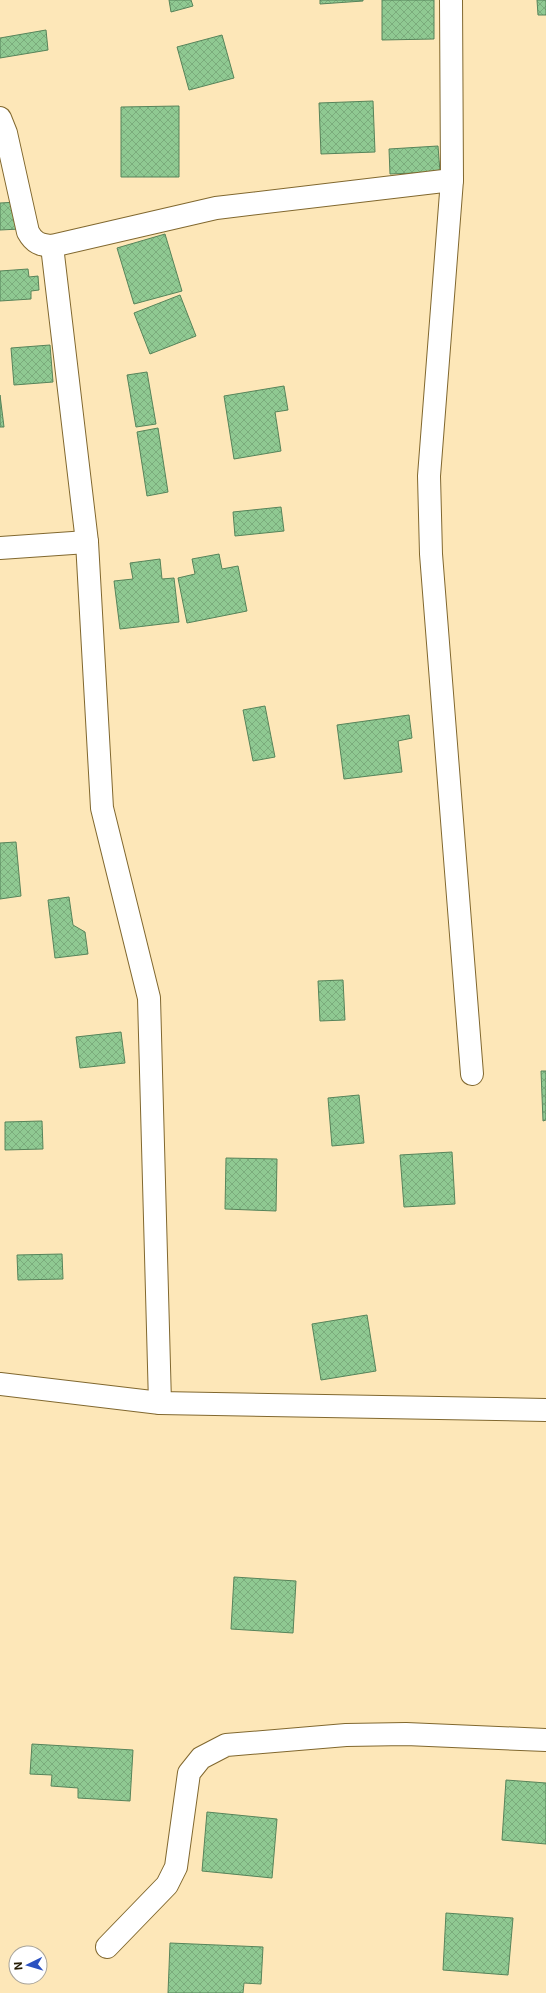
<svg xmlns="http://www.w3.org/2000/svg" width="546" height="1993" viewBox="0 0 546 1993" font-family="Inter,sans-serif">
<style>
.building{fill:url(#building-cross-hatch);stroke:#57845a}
.lines{fill:none;stroke-linecap:round;stroke-linejoin:round}
.minor-casing{stroke:#81682f;stroke-width:24}
.minor{stroke:#fff;stroke-width:22}
</style>
<defs>
<pattern id="building-cross-hatch" width="8" height="8" patternUnits="userSpaceOnUse"><rect width="8" height="8" fill="#8fc992"/><path d="M0 0l8 8M0 8l8-8" fill="none" stroke="#7bac7c"/></pattern>
</defs>
<rect width="100%" height="100%" fill="#fde7b8"/>
<g class="building">
<path d="M169,0H191L193,6L171,12Z"/>
<path d="M320,0H363V1L320,4Z"/>
<path d="M382,0H434V39L382,40Z"/>
<path d="M537,0H546V15H538Z"/>
<path d="M46,30L48,50L0,58V38Z"/>
<path d="M222,35L234,78L189,90L177,47Z"/>
<path d="M373,101L375,152L321,154L319,103Z"/>
<path d="M179,106V177H121V107Z"/>
<path d="M438,146L440,172L390,174L389,149Z"/>
<path d="M18,202L20,229L0,230V203Z"/>
<path d="M165,234L182,291L134,304L117,248Z"/>
<path d="M28,269L29,277L38,276L39,290L31,291V299L0,301V271Z"/>
<path d="M180,295L196,336L150,354L134,313Z"/>
<path d="M50,345L53,382L14,385L11,348Z"/>
<path d="M147,372L156,424L136,427L127,375Z"/>
<path d="M284,386L288,410L275,412L281,451L234,459L224,396Z"/>
<path d="M0,395L4,427H0Z"/>
<path d="M158,428L168,492L147,496L137,432Z"/>
<path d="M281,507L284,531L235,536L233,512Z"/>
<path d="M219,554L222,569L238,566L247,611L187,623L178,578L195,574L192,559Z"/>
<path d="M160,559L162,579L174,578L179,622L120,629L114,581L133,579L130,563Z"/>
<path d="M265,706L275,757L253,761L243,710Z"/>
<path d="M409,715L412,738L398,741L402,772L344,779L337,725Z"/>
<path d="M16,842L21,896L0,899V843Z"/>
<path d="M69,897L73,925L85,932L88,954L55,958L48,900Z"/>
<path d="M343,980L345,1020L320,1021L318,981Z"/>
<path d="M121,1032L125,1063L80,1068L76,1037Z"/>
<path d="M541,1071H546V1120L543,1121Z"/>
<path d="M359,1095L364,1143L332,1146L328,1098Z"/>
<path d="M42,1121L43,1149L5,1150V1122Z"/>
<path d="M452,1152L455,1204L404,1207L400,1155Z"/>
<path d="M226,1158L277,1159L276,1211L225,1209Z"/>
<path d="M62,1254L63,1279L18,1280L17,1255Z"/>
<path d="M367,1315L376,1371L321,1380L312,1324Z"/>
<path d="M234,1577L296,1581L293,1633L231,1629Z"/>
<path d="M32,1744L133,1750L130,1801L78,1798V1788L51,1786L52,1775L30,1774Z"/>
<path d="M506,1780L546,1783V1844L502,1840Z"/>
<path d="M207,1812L277,1819L272,1878L202,1871Z"/>
<path d="M446,1913L513,1918L508,1975L443,1970Z"/>
<path d="M170,1943L263,1947L261,1984L244,1983L243,1993H168Z"/>
</g>
<g class="lines">
<g class="minor-casing">
<g id="minor">
<path d="M451,0L452,180L429,476L431,554L472,1074"/>
<path d="M0,118L6,133L28,232C34,243 40,245 52,246L216,208L452,180"/>
<path d="M52,246L87,542L102,808L149,998L160,1403"/>
<path d="M0,548L87,542"/>
<path d="M0,1384L160,1403L546,1410"/>
<path d="M107,1947L167,1885L176,1867L189,1773L201,1758L226,1745L346,1735L406,1734L546,1740"/>
</g>
</g>
<use href="#minor" class="minor"/>
</g>
<g transform="translate(28 1965) rotate(265)"><circle r="19" fill="#ffffff" stroke="#a8a49b"/>
<path d="M0-3L7 15L0 10L-7 15Z" fill="#2b51c0"/>
<text y="-6" font-size="11" font-weight="bold" text-anchor="middle" fill="#251b04">N</text>
</g>
</svg>
